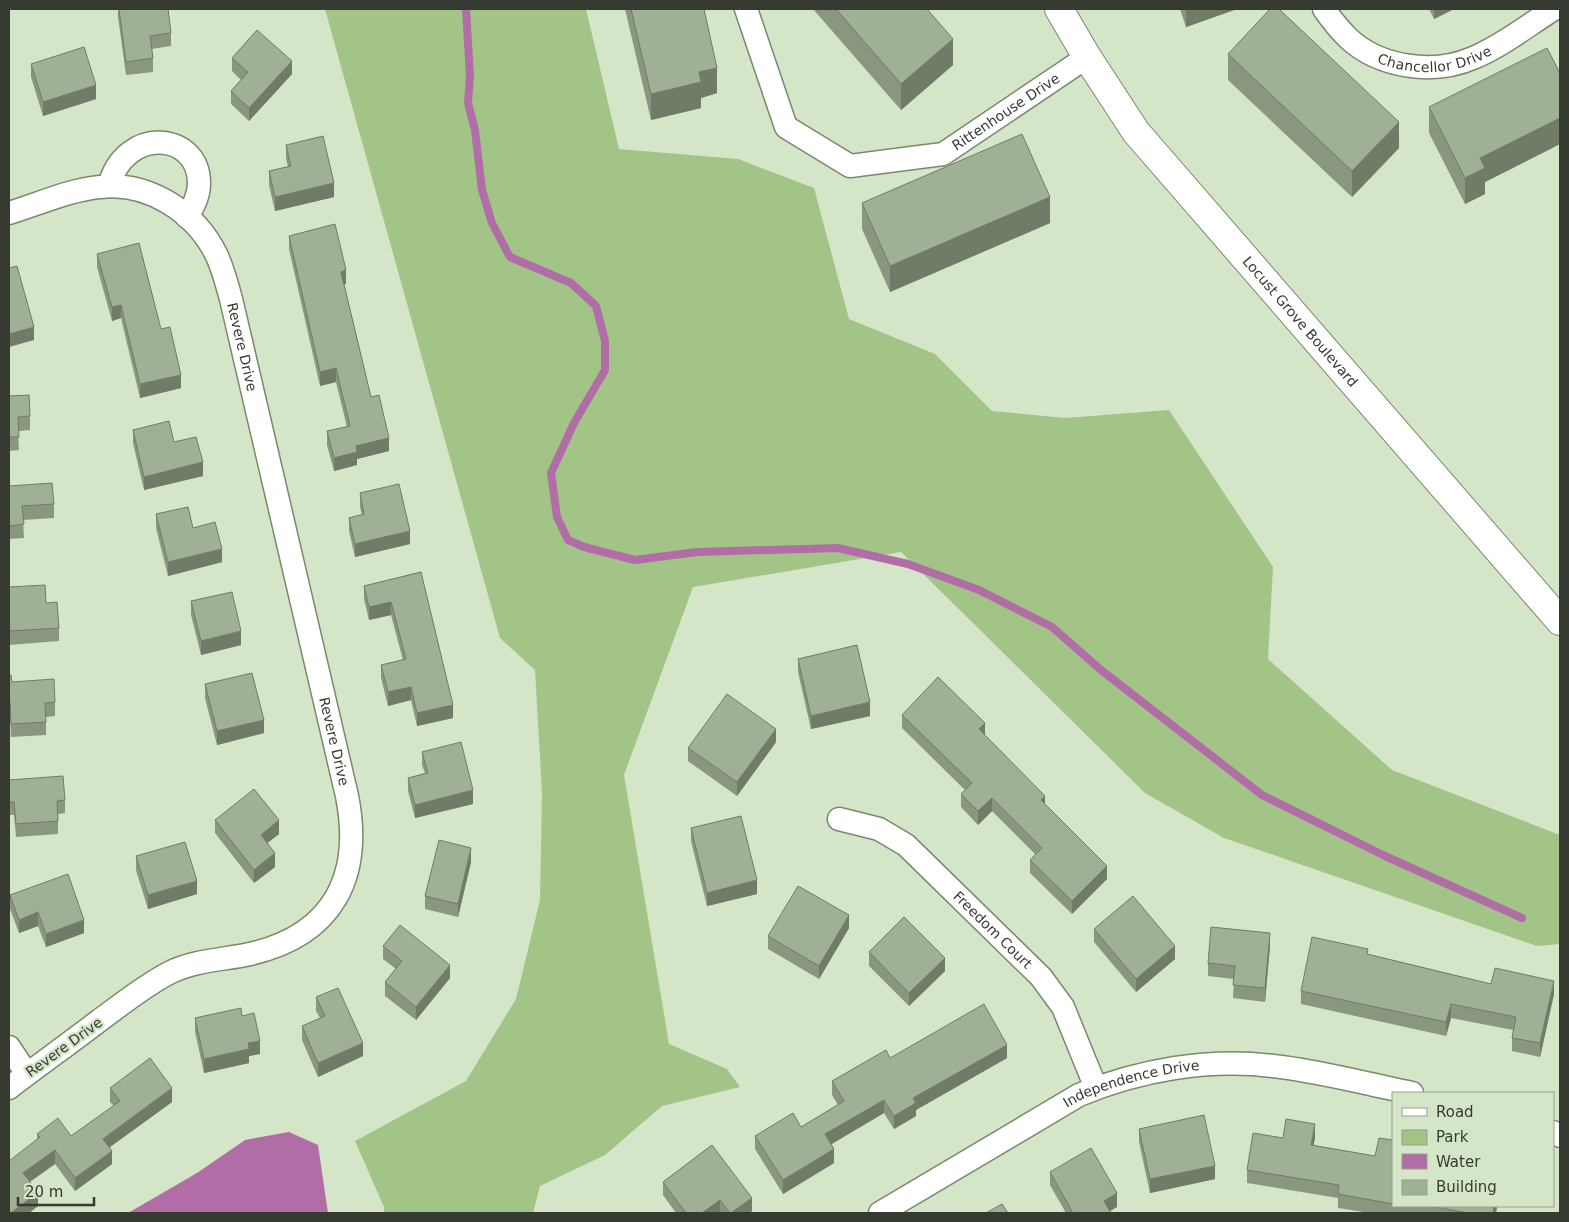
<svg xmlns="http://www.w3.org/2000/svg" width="1569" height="1222" viewBox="0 0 1569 1222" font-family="'DejaVu Sans',sans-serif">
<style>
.green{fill:#a2c487}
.water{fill:#b16ea6}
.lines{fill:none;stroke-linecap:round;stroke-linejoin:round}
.stream{stroke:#b16ea6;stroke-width:8}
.minor-casing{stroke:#7a896e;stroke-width:25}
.tertiary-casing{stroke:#7a896e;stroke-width:30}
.minor{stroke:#fff;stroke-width:22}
.tertiary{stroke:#fff;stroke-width:28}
.wall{fill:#8a977f}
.shaded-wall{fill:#707b68}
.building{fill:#a0b094;stroke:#707b68}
.labels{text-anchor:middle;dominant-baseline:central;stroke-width:4.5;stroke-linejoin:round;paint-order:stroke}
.street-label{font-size:14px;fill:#353b30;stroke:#d5e5c8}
</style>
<rect width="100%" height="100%" fill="#d5e5c8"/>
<path class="green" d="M325,9H586L619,149L738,159L814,188L849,319L935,354L992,411L1065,418L1169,410L1273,567L1268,659L1392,770L1560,835V944L1537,946L1224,838L1145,793L901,552L693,587L624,775L669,1044L727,1069L740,1087L662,1106L605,1155L540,1186L533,1213H384V1207L355,1141L466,1081L516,999L540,900L542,792L535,670L500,638Z"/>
<path class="water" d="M289,1132L318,1145L328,1213H128L197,1173L245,1140Z"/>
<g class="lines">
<path class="stream" d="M466,9L470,76L468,103L475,130L482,190L492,223L510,257L571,283L596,306L605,341V370L574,423L551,473L557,517L568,540L584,547L635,560L697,552L838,548L908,564L979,590L1052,627L1101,670L1262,795L1385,856L1522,918"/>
<g class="minor-casing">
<g id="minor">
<path id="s1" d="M746,9L786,127L850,166L943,154L1087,57"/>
<path id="s2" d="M1324,9C1331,19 1339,29 1348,38C1380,68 1434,75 1473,58C1502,46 1528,25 1554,9"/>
<path d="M109,186C125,125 200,132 199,184C199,196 193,207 187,217"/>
<path id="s3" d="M9,213C39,204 68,190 100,187C148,181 196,212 217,256C223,269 227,284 231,299L347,796C363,877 333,935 250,954C223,960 194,960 169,973C144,986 122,1004 100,1020C70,1043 39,1065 9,1088"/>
<path id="s4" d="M839,819L879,829L906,845L1041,977L1063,1007L1096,1088"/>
<path d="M9,1047L27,1074"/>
<path d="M1553,1132L1560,1136"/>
<path id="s5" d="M880,1213L1079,1095C1139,1070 1208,1058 1273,1066C1320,1071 1366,1084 1412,1093"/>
</g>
</g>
<g class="tertiary-casing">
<g id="tertiary">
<path id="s6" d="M1059,9L1087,57L1136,132L1560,621"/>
</g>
</g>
<use href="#minor" class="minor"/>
<use href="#tertiary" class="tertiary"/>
</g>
<g class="wall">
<path d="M118,9H168L171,33V46L151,49L153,58V72L126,75L118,17Z"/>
<path d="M625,9H704L717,93L701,98V108L651,120Z"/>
<path d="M813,9H927L953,65L901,110Z"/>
<path d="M1180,9H1237L1186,27Z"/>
<path d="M1429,9H1454L1434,19Z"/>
<path d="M1228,54L1399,148L1352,197L1228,80Z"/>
<path d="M232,58L292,74L249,121L231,104V91L241,80L232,71Z"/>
<path d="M31,64L96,99L43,116L31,77Z"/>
<path d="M1560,73V144L1485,182V194L1465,204L1429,133V107Z"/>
<path d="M286,145L334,197L275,211L269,185V171L288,167L286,158Z"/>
<path d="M862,203L1050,223L890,292L862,229Z"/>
<path d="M289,236L346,284H344L371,397L389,451L357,459V465L334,471L327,445V431L347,427L336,382L320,386L289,249Z"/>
<path d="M97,254L161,329L181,388L140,398L121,318L112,321L97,267Z"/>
<path d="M9,396L30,416V430L18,431L19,450L9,451Z"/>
<path d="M133,430L174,442L203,476L144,490L133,443Z"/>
<path d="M9,486L54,504V518L23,520L24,538L9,539Z"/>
<path d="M360,493L410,544L355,557L349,531V518L362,515L360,507Z"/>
<path d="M156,514L193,528L222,562L168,576L156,528Z"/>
<path d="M421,572L453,718L417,726L411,700L388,706L381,678V665L403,660L391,615L369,620L364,599V586Z"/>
<path d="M9,587L46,603L59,628V641L9,645Z"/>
<path d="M191,601L241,645L201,655L191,615Z"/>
<path d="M798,659L870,716L811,729L798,672Z"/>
<path d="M9,675L12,682L55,702V716L46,717V735L11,737L10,716H9Z"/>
<path d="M205,684L264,733L217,745L205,698Z"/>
<path d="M902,715L985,735L1045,804L1107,879L1072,914L1030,873V860L1036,855L992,811L978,825L961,807V794L965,790L902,728Z"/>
<path d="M776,742L737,796L688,761V748Z"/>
<path d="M422,752L473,804L415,818L408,791V778L425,773L422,765Z"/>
<path d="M9,780L65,800V813L58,814V834L16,837L14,815H9Z"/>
<path d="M215,820L279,834L267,843L275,867L254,883L215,833Z"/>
<path d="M691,828L757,894L707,906L691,841Z"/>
<path d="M136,856L197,894L148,909L136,870Z"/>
<path d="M471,862L458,917L425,909V896Z"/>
<path d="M10,895L84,933L46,947L38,926L19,933L10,909Z"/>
<path d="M849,928L819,979L768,949V936Z"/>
<path d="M1094,929L1175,959L1136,992L1094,942Z"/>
<path d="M383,946L450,978L416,1020L385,996V982L396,969L383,959Z"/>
<path d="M1270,946L1265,1002L1233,998L1234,979L1208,976V963Z"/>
<path d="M869,952L945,971L909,1006L869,966Z"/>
<path d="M1368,954L1491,984L1554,994L1540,1057L1512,1051V1038L1513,1030L1451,1018L1446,1036L1301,1004V991Z"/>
<path d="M316,997L363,1056L318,1077L302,1040V1026L320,1018L316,1011Z"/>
<path d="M242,1016L260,1054L249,1056V1063L204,1073L195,1032V1018Z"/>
<path d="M890,1058H1007L916,1110V1116L894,1129L884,1113L831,1144L834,1163L783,1194L755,1149V1136L801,1127L838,1105L832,1095V1081Z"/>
<path d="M110,1088L172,1102L110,1147L112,1164L75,1191L55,1164L30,1182L38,1206L29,1213H9L37,1139V1134L71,1136L114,1106L110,1102Z"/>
<path d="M1139,1129L1215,1179L1150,1193L1139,1142Z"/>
<path d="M1283,1138H1315L1313,1145L1375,1156L1393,1140V1206H1497L1496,1213H1370L1338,1208V1198L1247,1183V1170Z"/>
<path d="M712,1145L752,1211L749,1213H676L663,1195V1182Z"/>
<path d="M1050,1172L1117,1207L1110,1211L1111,1213H1066L1050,1185Z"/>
</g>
<g class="shaded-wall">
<path d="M1186,9H1237L1186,27Z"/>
<path d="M1434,9H1454L1434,19Z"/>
<path d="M953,39V65L901,110V84Z"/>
<path d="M292,61V74L249,121V108Z"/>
<path d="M717,68V93L701,98V108L651,120V94L699,72Z"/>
<path d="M96,85V99L43,116V102Z"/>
<path d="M1560,118V144L1485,182V194L1465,204V178L1480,158Z"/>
<path d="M1399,122V148L1352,197V171Z"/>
<path d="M334,183V197L275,211V197Z"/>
<path d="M1050,197V223L890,292V266Z"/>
<path d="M346,270V284L341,285V272Z"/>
<path d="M121,305V318L112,321V307Z"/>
<path d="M34,327V340L9,347V334Z"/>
<path d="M336,368V382L320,386V372Z"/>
<path d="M181,375V388L140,398V384Z"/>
<path d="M389,438V451L357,459V465L334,471V458L356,446Z"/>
<path d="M203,462V476L144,490V477Z"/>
<path d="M410,531V544L355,557V544Z"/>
<path d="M222,549V562L168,576V562Z"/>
<path d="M391,602V615L369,620V607Z"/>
<path d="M241,631V645L201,655V641Z"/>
<path d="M411,687V700L388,706V692Z"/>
<path d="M870,702V716L811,729V716Z"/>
<path d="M453,705V718L417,726V713Z"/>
<path d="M264,720V733L217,745V731Z"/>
<path d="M985,723V737L979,729Z"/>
<path d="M776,729V742L737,796V782Z"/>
<path d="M473,790V804L415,818V805Z"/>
<path d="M1045,796V809L1041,800Z"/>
<path d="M992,798V811L978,825V811Z"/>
<path d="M279,820V834L261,848V835Z"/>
<path d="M471,848V862L458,917V904Z"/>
<path d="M275,853V867L254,883V870Z"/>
<path d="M1107,866V879L1072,914V901Z"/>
<path d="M757,880V894L707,906V893Z"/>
<path d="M197,881V894L148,909V895Z"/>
<path d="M38,912V926L19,933V920Z"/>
<path d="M849,915V928L819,979V966Z"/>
<path d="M84,920V933L46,947V934Z"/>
<path d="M1270,933V946L1265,1002V988Z"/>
<path d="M1175,946V959L1136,992V979Z"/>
<path d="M945,958V971L909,1006V993Z"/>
<path d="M450,965V978L416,1020V1007Z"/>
<path d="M1554,981V994L1540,1057V1043Z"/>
<path d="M1451,1004V1018L1446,1036V1022Z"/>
<path d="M260,1041V1054L249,1056V1063L204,1073V1059L248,1043Z"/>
<path d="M363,1043V1056L318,1077V1063Z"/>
<path d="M1007,1045V1058L916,1110V1116L894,1129V1116L913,1098Z"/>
<path d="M172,1088V1102L103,1152V1139Z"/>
<path d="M884,1100V1113L825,1148V1134Z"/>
<path d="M1315,1124V1138L1311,1159V1145Z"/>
<path d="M834,1149V1163L783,1194V1180Z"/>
<path d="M55,1150V1164L23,1186V1173Z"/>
<path d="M112,1151V1164L75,1191V1178Z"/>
<path d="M1215,1166V1179L1150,1193V1179Z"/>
<path d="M38,1192V1206L29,1213H11Z"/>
<path d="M1117,1193V1207L1106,1213L1104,1201Z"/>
<path d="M752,1198V1211L749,1213H731Z"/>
<path d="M720,1200V1213H702Z"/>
<path d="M1494,1206H1497L1496,1213H1493Z"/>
</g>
<g class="building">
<path d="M119,9H168L171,33L150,36L153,58L126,62Z"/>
<path d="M631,9H704L717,68L699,72L701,82L651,94Z"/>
<path d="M836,9H927L953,39L901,84Z"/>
<path d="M1270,9H1279L1399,122L1352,171L1228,54Z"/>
<path d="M257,30L292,61L249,108L231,91L248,72L232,58Z"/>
<path d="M84,47L96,85L43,102L31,64Z"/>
<path d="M1547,48L1560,73V118L1480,158L1485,168L1465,178L1429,107Z"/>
<path d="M1022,134L1050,197L890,266L862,203Z"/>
<path d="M323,136L334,183L275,197L269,171L291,166L286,145Z"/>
<path d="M335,224L346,270L341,272L371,397L379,395L389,438L356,446L357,452L334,458L327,431L350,426L336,368L320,372L289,236Z"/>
<path d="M139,243L161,329L170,327L181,375L140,384L121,305L112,307L97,254Z"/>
<path d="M17,266L34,327L9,334V268Z"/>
<path d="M29,395L30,416L18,417L19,437H9V396Z"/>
<path d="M169,421L174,442L196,437L203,462L144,477L133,430Z"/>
<path d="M52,483L54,504L22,506L24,524L9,526V486Z"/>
<path d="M399,484L410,531L355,544L349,518L364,514L360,493Z"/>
<path d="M188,507L193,528L215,522L222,549L168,562L156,514Z"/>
<path d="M421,572L453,705L417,713L411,687L388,692L381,665L406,659L391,602L369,607L364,586Z"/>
<path d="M45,585L46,603L57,602L59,628L9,631V587Z"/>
<path d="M232,592L241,631L201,641L191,601Z"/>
<path d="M857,645L870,702L811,716L798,659Z"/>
<path d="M252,673L264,720L217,731L205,684Z"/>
<path d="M9,675H11L12,682L54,679L55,702L45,703L46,722L11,724L10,702H9Z"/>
<path d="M938,677L985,723L979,729L1045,796L1041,800L1107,866L1072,901L1030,860L1042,848L992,798L978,811L961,794L972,783L902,715Z"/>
<path d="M727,694L776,729L737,782L688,748Z"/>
<path d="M461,742L473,790L415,805L408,778L428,773L422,752Z"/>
<path d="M63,776L65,800L57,801L58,821L16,824L14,802H9V780Z"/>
<path d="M254,789L279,820L261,835L275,853L254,870L215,820Z"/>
<path d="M741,816L757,880L707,893L691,828Z"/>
<path d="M439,840L471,848L458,904L425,896Z"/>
<path d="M185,842L197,881L148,895L136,856Z"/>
<path d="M68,874L84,920L46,934L38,912L19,920L10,895Z"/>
<path d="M798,886L849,915L819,966L768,936Z"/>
<path d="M1133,896L1175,946L1136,979L1094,929Z"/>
<path d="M904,917L945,958L909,993L869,952Z"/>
<path d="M400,925L450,965L416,1007L385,982L402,961L383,946Z"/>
<path d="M1211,927L1270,933L1265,988L1233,985L1235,966L1208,963Z"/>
<path d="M1312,937L1368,949L1367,954L1491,984L1495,968L1554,981L1540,1043L1512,1038L1516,1017L1451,1004L1446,1022L1301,991Z"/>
<path d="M338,988L363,1043L318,1063L302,1026L325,1016L316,997Z"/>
<path d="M984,1004L1007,1045L913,1098L916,1103L894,1116L884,1100L825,1134L834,1149L783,1180L755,1136L793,1113L801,1127L844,1101L832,1081L886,1050L890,1058Z"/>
<path d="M241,1008L242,1016L254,1013L260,1041L248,1043L249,1049L204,1059L195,1018Z"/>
<path d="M150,1058L172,1088L103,1139L112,1151L75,1178L55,1150L23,1173L38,1192L11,1213H9V1161L40,1137L37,1134L58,1118L71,1136L120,1101L110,1088Z"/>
<path d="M1204,1115L1215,1166L1150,1179L1139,1129Z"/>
<path d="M1286,1119L1315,1124L1311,1145L1375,1156L1379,1138L1393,1140V1204L1338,1194L1339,1185L1247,1170L1253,1133L1283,1138Z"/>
<path d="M712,1145L752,1198L731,1213H730L720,1200L702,1213H686L663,1182Z"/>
<path d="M1091,1148L1117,1193L1104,1201L1111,1213H1073L1050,1172Z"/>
<path d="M1002,1204L1008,1213H986Z"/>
<path d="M1431,1206H1494L1493,1213H1468Z"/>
</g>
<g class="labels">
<g class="street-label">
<text stroke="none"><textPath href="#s2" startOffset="132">Chancellor Drive</textPath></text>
<text stroke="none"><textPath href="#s1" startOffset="369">Rittenhouse Drive</textPath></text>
<text stroke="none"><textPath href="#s6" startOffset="396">Locust Grove Boulevard</textPath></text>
<text stroke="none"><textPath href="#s3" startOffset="334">Revere Drive</textPath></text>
<text stroke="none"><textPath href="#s3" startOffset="739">Revere Drive</textPath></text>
<text stroke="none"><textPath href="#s4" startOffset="194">Freedom Court</textPath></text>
<text transform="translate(64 1047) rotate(-36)">Revere Drive</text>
<text stroke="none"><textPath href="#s5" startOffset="285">Independence Drive</textPath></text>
</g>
</g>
<rect width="1569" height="1222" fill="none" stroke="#353b30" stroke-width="20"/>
<rect x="1392" y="1092" width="162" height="115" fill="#d5e5c8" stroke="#95a18b"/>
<rect x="1402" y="1108" width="25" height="8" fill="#ffffff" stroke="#95a18b"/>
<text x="1436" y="1117" font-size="15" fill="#353b30">Road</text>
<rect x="1402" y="1130" width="25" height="15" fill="#a2c487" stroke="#95a18b"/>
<text x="1436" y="1142" font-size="15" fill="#353b30">Park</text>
<rect x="1402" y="1154" width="25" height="15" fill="#b16ea6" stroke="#95a18b"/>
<text x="1436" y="1167" font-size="15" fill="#353b30">Water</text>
<rect x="1402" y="1180" width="25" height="15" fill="#a0b094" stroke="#95a18b"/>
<text x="1436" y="1192" font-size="15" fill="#353b30">Building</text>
<path d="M18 1197v8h76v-8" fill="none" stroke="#353b30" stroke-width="2.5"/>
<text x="25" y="1197" font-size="15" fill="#353b30" stroke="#d5e5c8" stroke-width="4" paint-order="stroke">20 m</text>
</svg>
